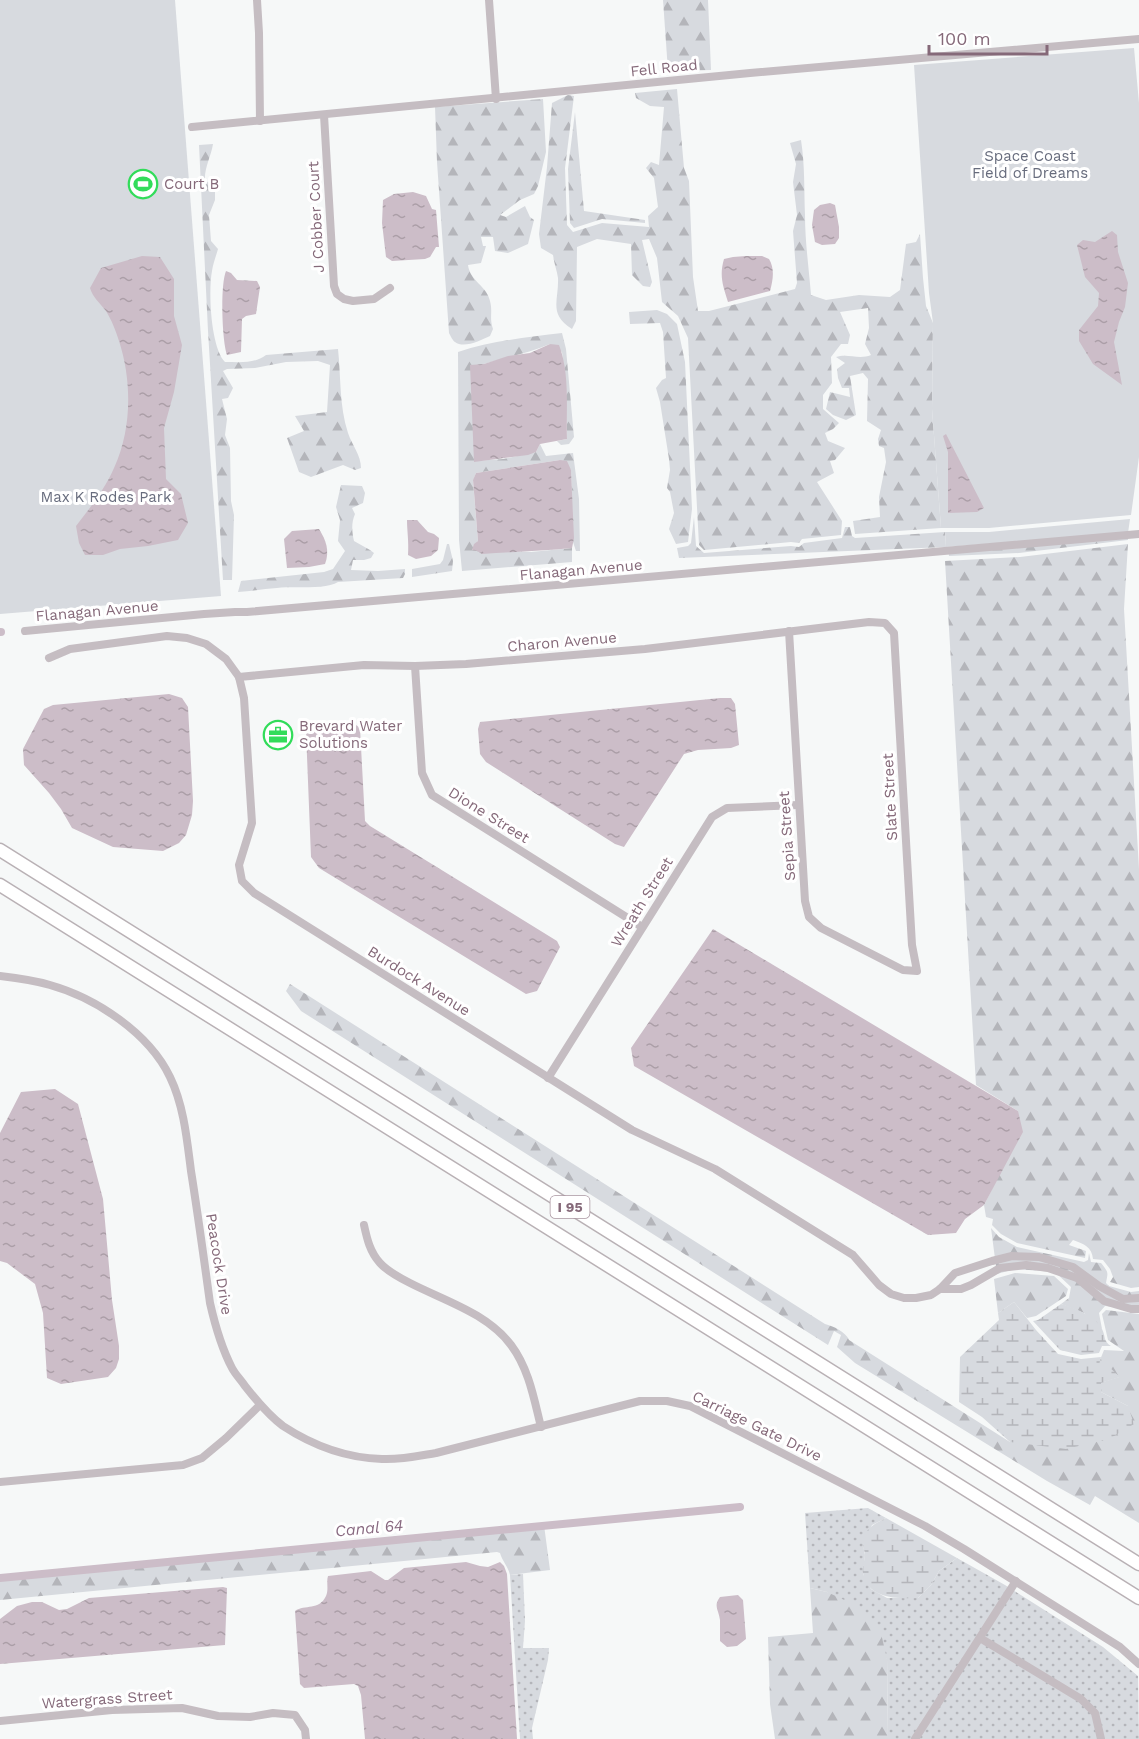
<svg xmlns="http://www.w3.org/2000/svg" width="1139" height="1739" viewBox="0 0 1139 1739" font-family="'Work Sans',sans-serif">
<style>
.grass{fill:url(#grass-dots)}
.forest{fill:url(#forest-firs)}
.wetland{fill:url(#wetland-marsh)}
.park{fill:#d7dadf}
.water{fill:url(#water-ripples)}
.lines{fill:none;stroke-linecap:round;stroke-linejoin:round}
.canal{stroke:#ccbdc8;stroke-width:8}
.highway-casing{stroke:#b9b1b5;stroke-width:15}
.minor{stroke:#c5bdc2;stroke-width:8}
.highway{stroke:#fff;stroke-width:12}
.labels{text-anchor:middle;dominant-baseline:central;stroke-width:6;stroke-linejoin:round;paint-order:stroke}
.shield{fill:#fff;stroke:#aa96a1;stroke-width:1.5}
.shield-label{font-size:14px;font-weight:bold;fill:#856979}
.street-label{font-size:15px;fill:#856979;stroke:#fff}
.park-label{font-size:15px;fill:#676c7d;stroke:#fff}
.poi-label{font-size:15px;fill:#856979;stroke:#fff;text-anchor:start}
.water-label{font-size:16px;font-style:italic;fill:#886980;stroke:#fff}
</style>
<defs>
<pattern id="grass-dots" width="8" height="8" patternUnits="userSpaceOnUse" patternTransform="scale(1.5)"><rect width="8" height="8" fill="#d7dadf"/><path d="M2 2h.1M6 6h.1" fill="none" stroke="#b4b5ba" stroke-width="1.8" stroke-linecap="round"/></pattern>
<pattern id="forest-firs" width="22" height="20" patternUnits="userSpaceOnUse" patternTransform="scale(1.5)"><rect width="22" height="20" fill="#d7dadf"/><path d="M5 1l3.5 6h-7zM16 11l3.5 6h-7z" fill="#b4b5ba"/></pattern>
<pattern id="wetland-marsh" width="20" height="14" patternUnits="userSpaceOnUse" patternTransform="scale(1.5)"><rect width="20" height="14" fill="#d7dadf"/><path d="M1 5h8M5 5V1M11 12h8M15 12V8" fill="none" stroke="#b4b5ba"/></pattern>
<pattern id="water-ripples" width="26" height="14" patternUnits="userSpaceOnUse" patternTransform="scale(1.5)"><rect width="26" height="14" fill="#ccbdc8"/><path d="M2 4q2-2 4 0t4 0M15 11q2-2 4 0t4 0" fill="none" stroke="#ab9ea7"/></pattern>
</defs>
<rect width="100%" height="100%" fill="#f6f8f8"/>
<g class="grass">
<path d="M868,1508L886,1518L872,1525L863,1545L865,1555L863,1574L871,1589L887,1598H918L931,1585L939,1571L957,1558L1005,1585L1103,1647L1138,1676L1139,1739H888L887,1659L827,1592L810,1588L805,1513Z"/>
<path d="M523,1574L525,1621L523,1648H549L548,1660L532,1728L533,1739H520L510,1575Z"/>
</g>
<g class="forest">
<path d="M663,0H708L711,70L668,71Z"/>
<path d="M677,89L684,168L689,181L693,277L698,311H709L795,289L797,283L793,231L797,215L793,182L796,164L790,143L801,140C805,165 804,190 805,215C805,242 809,269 811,295L826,300L859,295L890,297L900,290L906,244L916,242L920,234L923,278L926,306L933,323L932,409L941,528L855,534L853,521L880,517L879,497L886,462L884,448L879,446L878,439L881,430L867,421L868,379L863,373L850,376L856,415L846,420L833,415L826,409L830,392L850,397L849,388H842L838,378L837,369L845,363L836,357C847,353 859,360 871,355L865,344L869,328L868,308L840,312L850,335L848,344H841L831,357L832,383L823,395V409L839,423L833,429L825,433L828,441L845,448L835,460L830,461L834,473L817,482L842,521L841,535L802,539L799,543L791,542L704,550L699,545L688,338L678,316L662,302L657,258L649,239L642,240L652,282L650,287L643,286L632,275L631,244L597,239L577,247L576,321L572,329C548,314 559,300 558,278C557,271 554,263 553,255L541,248L539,234L547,167L552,103L568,95L574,96L565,168L567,225L573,232L602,223L649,227L648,216L658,207L654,178L646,168L651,162L659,165L664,107L650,106L636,98L635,93Z"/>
<path d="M543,99L546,152L538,186L534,194L520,200L500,215L506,217L525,206L530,217L534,220L528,244L508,253L495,251L493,237H481L483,246H486L481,263L468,265C470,281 487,286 490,301C493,312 489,318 493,329L490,336C481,340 464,349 455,342C453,341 450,335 449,333L437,162L435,107Z"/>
<path d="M575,112L584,211L645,220V223L602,219L574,228L570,223L568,169Z"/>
<path d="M213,144C211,157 204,168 205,181L215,184V200L209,215L211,241L218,249C216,256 213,264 212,271C208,292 211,348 225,362C240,362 254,364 266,355L338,349C341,376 339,406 348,433C352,445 361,455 361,468L355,470L343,465L311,477L299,472L287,438L304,431L295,416L327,412L330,365L318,361L286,362L255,368L227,369L223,371L233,388L228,398L222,399L227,419L225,435L230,448L231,501L234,515L232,580H223L208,331L199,145Z"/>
<path d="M657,310L667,314L677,324L685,362L692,509L688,542L676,544L669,529L674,513L670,492L667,488L670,470L669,459L660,402L656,388L662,380L666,378L663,332L660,323L630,324L629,312Z"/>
<path d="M562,333L566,349L574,437L569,444L561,445L557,441L567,439L565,378L562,352L550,344C529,353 507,357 484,364L474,461L503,459L536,452L540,444L546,456L573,453L579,499L580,551H576L573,542L571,470L560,460L476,473L473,481L478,541L472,550L531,552L572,548V562L462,571L459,540L458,352C491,341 528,337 562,333Z"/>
<path d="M341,485L362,486L365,493L363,503L352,508L355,514C351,523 352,532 354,541L370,550L374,553L371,558L364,560H353L351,570L378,571L405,569V574L403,578L338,582C326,590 293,586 277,588C264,589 251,591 238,592L241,581L324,572L333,569L345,551L338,541L340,520L336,507Z"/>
<path d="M694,517L696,546L704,553L791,546L799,547L804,543L842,538L845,527H850L852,536L855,538L945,532L946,547L679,558L677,548L688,546L691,543Z"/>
<path d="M1128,533V540L1019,553L949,556L948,549Z"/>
<path d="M447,544H449L453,561L452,571L412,577V569L440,564L443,560Z"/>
<path d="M1128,544L1124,609L1139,869V1287L1131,1288L1110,1282L1113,1277L1110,1269L1103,1260L1093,1259C1092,1247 1084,1244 1073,1240L1069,1245L1086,1251L1085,1258L1017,1243L1001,1234L992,1225L993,1219L986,1217L984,1205L993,1187L1018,1111L976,1085L945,561L1020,557Z"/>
<path d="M290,984L825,1324C833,1326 846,1332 849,1340L1010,1442L1128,1406L1101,1392L1100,1383L1119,1377L1098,1365L1104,1350L1124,1351L1108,1340L1102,1314L1106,1310L1139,1314V1523L1095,1496L1090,1505L1047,1481L855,1363L837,1347L841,1335L834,1331L828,1345L301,1011L286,991Z"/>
<path d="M991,1228L999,1237L1017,1247L1084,1262L1088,1260L1089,1253L1091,1262L1101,1263C1109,1273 1108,1272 1106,1283L1109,1286L1131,1292L1139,1291V1310L1105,1306L1099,1313L1102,1329L1084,1313L1061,1304L1069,1298L1071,1287L1055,1272L1015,1269L997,1274Z"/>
<path d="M1015,1273L1054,1276L1068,1289L1066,1296L1036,1316L1027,1318L1014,1302L998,1313L994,1279Z"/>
<path d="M544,1525L550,1570L510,1575C508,1566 502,1561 500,1553L497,1552L0,1600V1579Z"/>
<path d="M810,1588L827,1592L853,1604L880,1629L887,1659L888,1739H775L770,1704L768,1637L813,1633Z"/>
</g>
<g class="wetland">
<path d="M1014,1302L1036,1330L1058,1354L1081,1359L1101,1357L1099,1365L1108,1366L1120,1377L1101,1383V1392L1128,1406L1134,1424L1109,1439L1066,1449L1010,1442L982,1417L959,1402L960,1357L999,1320L998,1313Z"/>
<path d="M1061,1304C1073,1307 1097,1317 1102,1329C1106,1337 1103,1341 1111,1346H1102L1099,1353L1081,1355L1060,1350L1033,1321L1038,1320Z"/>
<path d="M886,1518L957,1558L939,1571L931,1585L918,1598C898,1599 867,1599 863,1573C862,1567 865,1560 865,1554C865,1553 863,1546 863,1545C863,1529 874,1524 886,1518Z"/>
</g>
<g class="park">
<path d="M0,0H175L221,596L0,614Z"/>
<path d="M1134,48L1139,103V457L1131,515L989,528H941L932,409L933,323L929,293L914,65Z"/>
<path d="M1130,519L1128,533L946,547L945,532H989Z"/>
</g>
<g class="water">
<path d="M413,192L426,196L432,209L436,210L439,247H436L430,257L425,259L392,261L386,257L382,223L383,200L394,194Z"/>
<path d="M830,203L835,205L839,227V238L835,244L822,245L815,242L812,225L814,210L820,205Z"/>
<path d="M1112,231L1117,235L1118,252L1128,283L1125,307L1119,322L1114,342L1122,385L1093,364L1079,341V330L1098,306L1099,293L1085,277L1077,245L1083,240L1095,242Z"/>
<path d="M142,256L160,257L174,279V316L182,345L174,392L164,428L166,479L181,494L188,523L178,540L148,546L120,549L103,555H85L79,543L76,526C90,508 105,489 114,468C132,429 132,381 119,341C116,331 111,319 106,311C100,303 93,298 90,288L101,268Z"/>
<path d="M746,256H762L769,259C775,269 773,280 770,291L728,302C723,286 719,276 724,259L733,257Z"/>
<path d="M226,271L231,273L237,280L257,281L260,287L256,314L246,316L242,319L241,352L227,355C222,340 220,286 226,271Z"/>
<path d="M550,344L559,345C570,373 566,409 567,439L540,444L536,452L528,455L474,462L470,365L484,364L508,356L530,353Z"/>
<path d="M946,434L984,508L977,512L948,513V452L943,436Z"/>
<path d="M560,460L567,461L571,470L574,538L572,548C542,551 512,552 482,554L477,551L472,550L474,544L478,541L473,480L476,473Z"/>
<path d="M407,520H417L428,532L434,534L439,538L438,550L431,556L416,559L408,555C409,542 407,531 407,520Z"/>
<path d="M319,529C326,540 330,551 325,564L309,567L287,568L284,539L292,531Z"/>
<path d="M169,694L182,698L188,707L193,801L192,815L186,835L179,843L163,851L113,847L72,828L61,809L49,793L24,765L23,749L44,709L53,705Z"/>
<path d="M720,698H731L735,704L739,745L731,748L698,750L684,754L624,847L615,844L486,762L480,754L478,729L480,722Z"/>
<path d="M356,725L360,728L365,821L370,826L557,941L560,947L537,991L526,994L319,868L311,857L306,731L310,726Z"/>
<path d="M713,929L1018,1111L1023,1132L984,1205L965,1219L956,1233L928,1235L634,1066L631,1048Z"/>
<path d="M55,1089L78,1104L103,1199L112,1300L119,1346V1359L116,1368L108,1377L61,1384L47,1378L43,1313L35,1284L7,1263L0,1261V1133L21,1092Z"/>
<path d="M466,1562L480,1566L488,1567L500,1562L504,1566L507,1574L517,1739H365L361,1695L358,1686L354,1684L304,1688L300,1684L295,1611C305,1604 319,1611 326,1596C329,1589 326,1582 328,1576L371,1571L385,1580H388L404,1568Z"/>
<path d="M223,1587L227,1588L225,1645L0,1664V1619L17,1606L32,1602H42L59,1610L67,1609L89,1598Z"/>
<path d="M738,1595L743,1600L746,1639L737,1646L727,1647L720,1641C720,1634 720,1627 720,1620C719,1610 713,1606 720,1597Z"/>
</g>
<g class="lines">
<g class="canal">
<path d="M0,632H1"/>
<path d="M0,1578L740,1507"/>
</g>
<g class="highway-casing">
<g id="highway">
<path d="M0,850L1139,1564"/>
<path d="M0,885L1139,1598"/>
</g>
</g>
<g class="minor">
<path d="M257,0L259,33L260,121"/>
<path d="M489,0L496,99"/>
<path d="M324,115L334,286L337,294L344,299L353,301L374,299L390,288"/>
<path d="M192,127L750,73L1139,39"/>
<path d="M25,631L204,614L235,612H247L1139,534"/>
<path d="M49,658L70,649L167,636L187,638L206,644L226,659L239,677L244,698L252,823L239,865L242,881L254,893L632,1130L715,1169L853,1255L879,1285L891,1294L904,1298H916L931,1295L940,1289L955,1273L992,1261L1012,1256L1039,1257L1073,1267L1099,1286L1123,1299L1139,1298"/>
<path d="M415,666L422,773L432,795L642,927"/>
<path d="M239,677L364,665L415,666L466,664L645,649L869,622L885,623L894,633L912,945L917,971L903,970L821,928L809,917L805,901L789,631"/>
<path d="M0,976C17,978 33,980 50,985C96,998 149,1033 170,1077C184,1106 187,1140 191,1171C198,1215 204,1259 210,1303C215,1325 221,1347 232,1368C235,1374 241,1380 245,1386C256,1400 268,1415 283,1426C312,1445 347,1458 382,1459C400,1460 418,1456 436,1453L640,1401H667L690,1406L925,1526L964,1549L1120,1647L1139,1664"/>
<path d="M548,1078L712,817L727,808L798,805"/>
<path d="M364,1225C367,1239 370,1252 380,1263C388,1272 400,1278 410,1283C445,1301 487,1313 511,1345C529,1369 534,1399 541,1427"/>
<path d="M940,1289H961L971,1285L1000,1268L1026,1265L1048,1268L1077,1278L1104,1301L1131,1309H1139"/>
<path d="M0,1482L183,1465L202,1458L226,1438L260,1405"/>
<path d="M980,1638L1081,1699L1095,1713L1101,1739"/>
<path d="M0,1721L112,1710L182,1708L218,1716L250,1717L273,1713L295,1715L305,1730L306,1739"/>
<path d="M915,1739L1016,1581"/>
</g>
<use href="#highway" class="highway"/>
</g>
<defs>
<g id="stadium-ring" transform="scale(1.5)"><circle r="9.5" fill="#fff" stroke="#32dc5a" stroke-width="1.5"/><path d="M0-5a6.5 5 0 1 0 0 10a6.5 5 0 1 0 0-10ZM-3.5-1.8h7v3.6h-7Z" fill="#32dc5a"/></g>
<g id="office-ring" transform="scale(1.5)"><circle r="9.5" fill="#fff" stroke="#32dc5a" stroke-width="1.5"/><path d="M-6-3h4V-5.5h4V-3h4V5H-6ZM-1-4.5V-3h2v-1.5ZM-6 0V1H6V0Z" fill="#32dc5a"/></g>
</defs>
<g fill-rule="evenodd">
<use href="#stadium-ring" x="143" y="184"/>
<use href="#office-ring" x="278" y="735"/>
</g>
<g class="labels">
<rect class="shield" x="550.5" y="1196" width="39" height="22" rx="4.5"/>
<g class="shield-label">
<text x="570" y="1207">I 95</text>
</g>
<g class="street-label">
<text transform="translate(664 68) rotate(-6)">Fell Road</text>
<text transform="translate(316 217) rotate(-93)">J Cobber Court</text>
<text transform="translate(581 570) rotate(-5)">Flanagan Avenue</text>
<text transform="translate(97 611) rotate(-5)">Flanagan Avenue</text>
<text transform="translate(562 642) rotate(-5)">Charon Avenue</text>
<text transform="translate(890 797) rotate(-93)">Slate Street</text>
<text transform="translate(489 815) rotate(32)">Dione Street</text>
<text transform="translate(787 836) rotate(-94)">Sepia Street</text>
<text transform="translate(642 902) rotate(-58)">Wreath Street</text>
<text transform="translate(419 981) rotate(32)">Burdock Avenue</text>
<text transform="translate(219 1264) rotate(81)">Peacock Drive</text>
<text transform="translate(757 1426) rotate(26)">Carriage Gate Drive</text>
<text transform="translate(107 1699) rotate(-4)">Watergrass Street</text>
</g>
<g class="park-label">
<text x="1030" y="156">Space Coast<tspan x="1030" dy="17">Field of Dreams</tspan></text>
<text x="106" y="497">Max K Rodes Park</text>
</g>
<g class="poi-label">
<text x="164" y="184">Court B</text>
<text x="299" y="726">Brevard Water<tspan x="299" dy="17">Solutions</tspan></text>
</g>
<g class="water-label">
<text transform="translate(369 1528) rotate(-5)">Canal 64</text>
</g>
</g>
<path d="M929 45v9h118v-9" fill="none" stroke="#856979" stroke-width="3"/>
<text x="938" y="45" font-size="18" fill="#856979" stroke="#ffffff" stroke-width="4.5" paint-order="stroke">100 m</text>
</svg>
